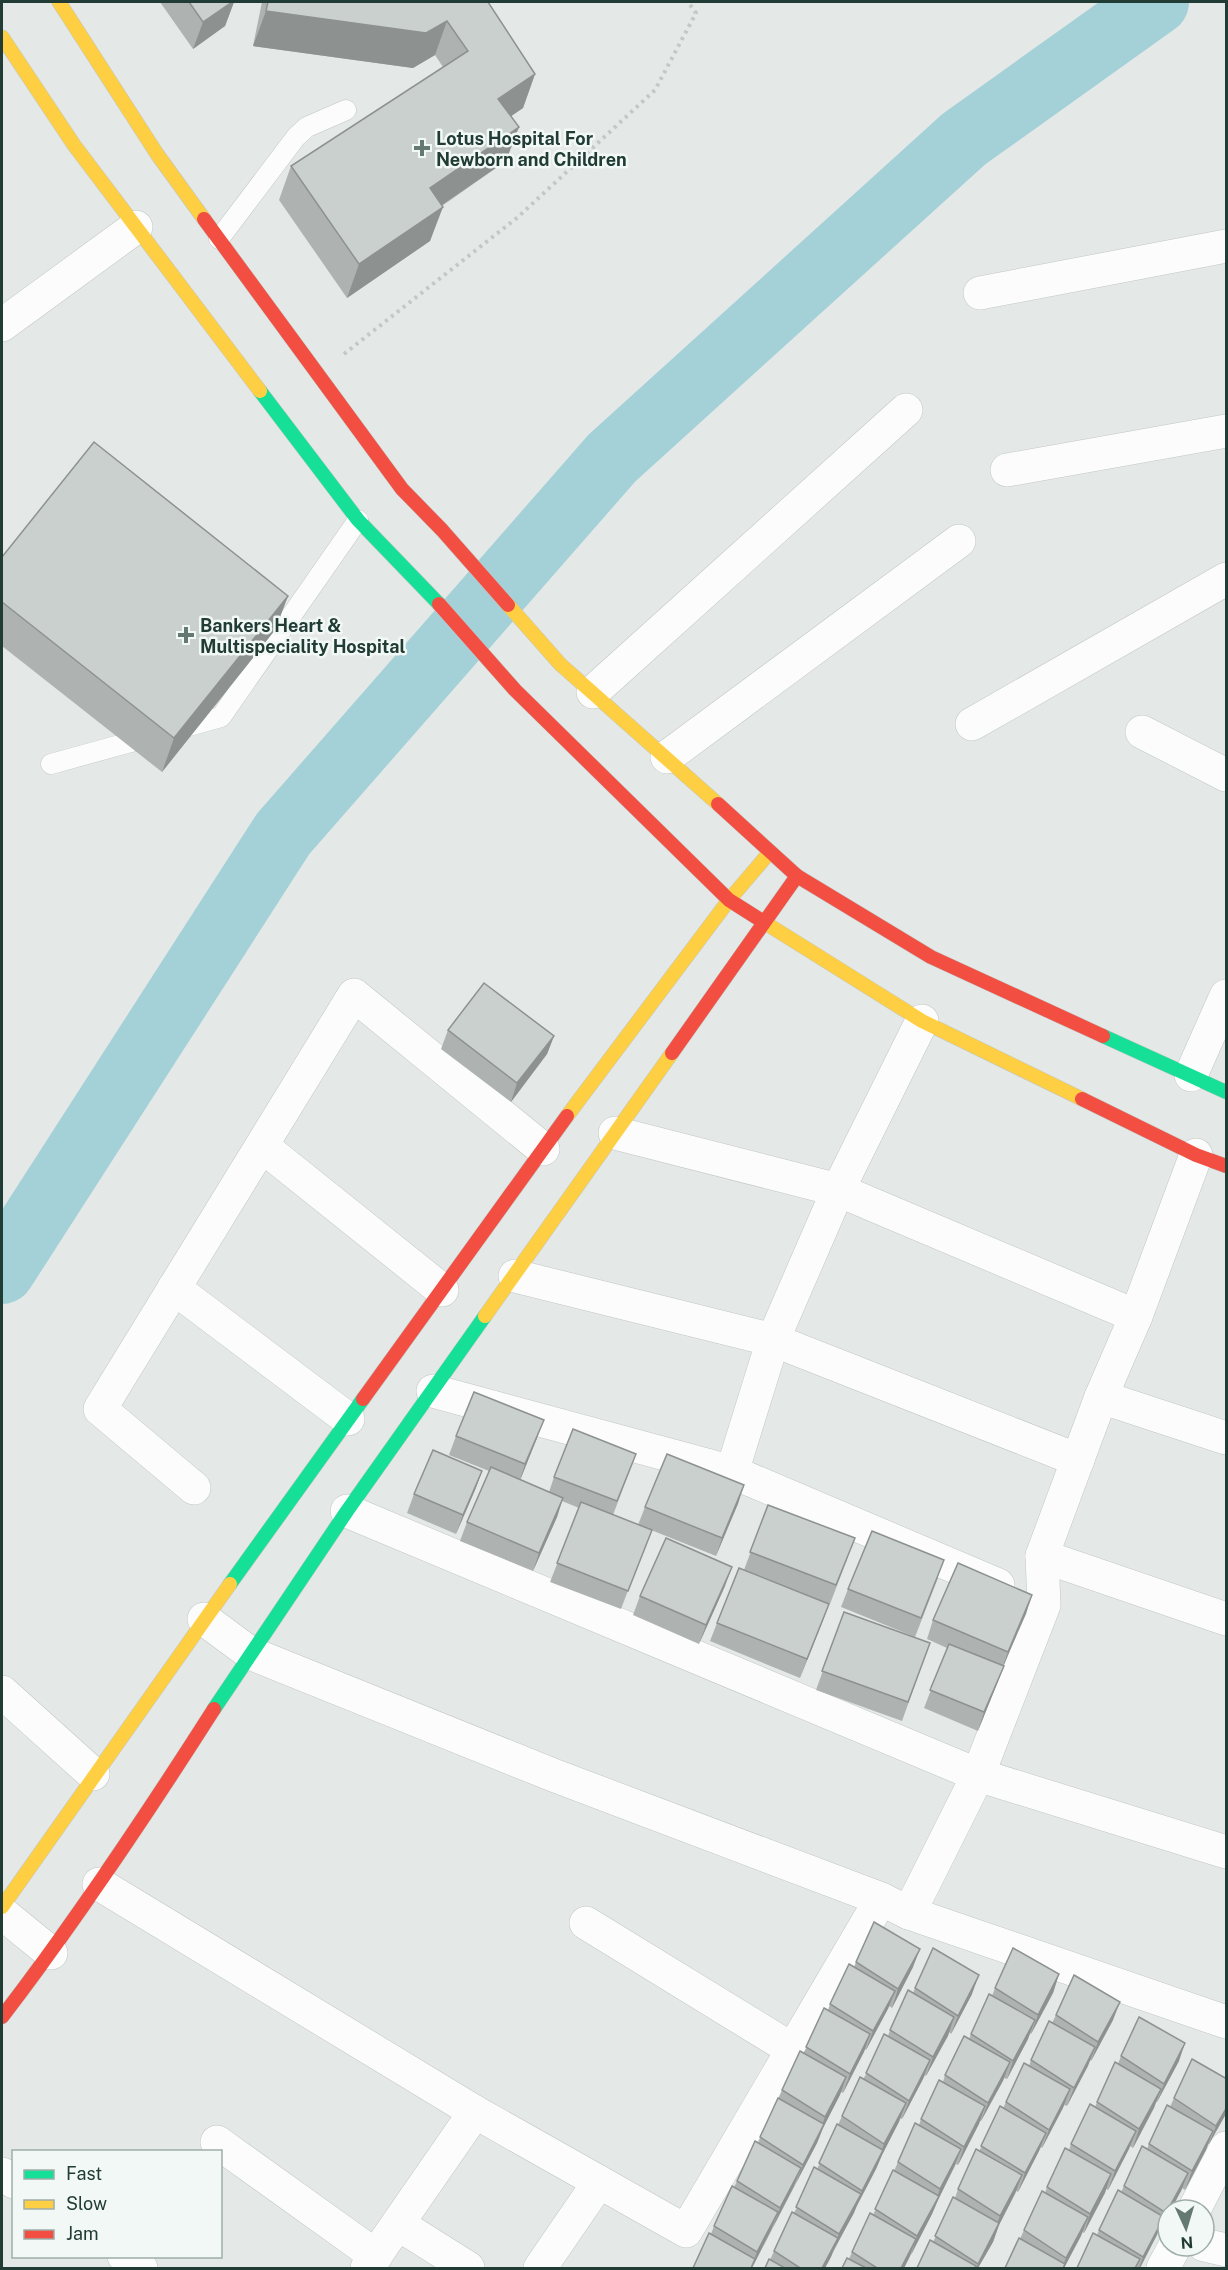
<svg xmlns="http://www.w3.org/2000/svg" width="1228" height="2270" viewBox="0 0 1228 2270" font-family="'Public Sans',sans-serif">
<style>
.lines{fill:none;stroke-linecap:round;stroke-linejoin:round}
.river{stroke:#a4d0d8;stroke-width:66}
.lane-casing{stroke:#c1c6c4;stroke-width:21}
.street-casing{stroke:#c1c6c4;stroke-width:34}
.fast-casing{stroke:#bfc6c4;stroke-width:15}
.slow-casing{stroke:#bfc6c4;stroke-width:15}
.jam-casing{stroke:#bfc6c4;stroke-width:15}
.path{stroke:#c1c9c5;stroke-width:4;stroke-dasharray:3 4.5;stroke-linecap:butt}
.lane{stroke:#fbfcfb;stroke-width:20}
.street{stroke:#fbfcfb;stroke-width:33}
.fast{stroke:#16e098;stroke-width:14}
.slow{stroke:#ffcf43;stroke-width:14}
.jam{stroke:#f24e42;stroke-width:14}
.wall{fill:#aeb3b1}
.shaded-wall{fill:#8d9290}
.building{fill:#cad0ce;stroke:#8d9290;stroke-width:1.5}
.poi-dot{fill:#657973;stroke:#f2f8f5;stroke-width:2}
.labels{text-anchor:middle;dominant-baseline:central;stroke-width:5;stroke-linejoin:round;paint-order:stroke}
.poi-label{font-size:18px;font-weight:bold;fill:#213c35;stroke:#f2f8f5;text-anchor:start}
</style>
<rect width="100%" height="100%" fill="#e4e9e7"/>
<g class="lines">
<path class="river" d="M2,1271L283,834L612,458L964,139L1156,2"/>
<g class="lane-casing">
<g id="lane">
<path d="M219,239L296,137L307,127L346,110"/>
<path d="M178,729L221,717L358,520"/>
<path d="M51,764L149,737"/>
</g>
</g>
<g class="street-casing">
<g id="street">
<path d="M980,293L1226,246"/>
<path d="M2,325L136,227"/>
<path d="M1007,470L1226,431"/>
<path d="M593,692L906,410"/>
<path d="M972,724L1226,579"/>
<path d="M1142,732L1226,775"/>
<path d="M667,757L959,541"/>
<path d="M1191,1075L1226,996"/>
<path d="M615,1133L838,1190L1136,1316"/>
<path d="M262,1146L442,1290"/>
<path d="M515,1276L773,1340L1078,1460"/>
<path d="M174,1288L348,1419"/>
<path d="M433,1391L732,1472L998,1585"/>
<path d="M1101,1397L1226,1438"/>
<path d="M732,1472L773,1340L838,1190L922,1021"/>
<path d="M194,1488L100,1409L354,995L543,1149"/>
<path d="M347,1511L978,1775L1226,1852"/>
<path d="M1042,1556L1226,1619"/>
<path d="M204,1619L250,1653L553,1775L881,1899L909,1913L1226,2022"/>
<path d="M2,1692L93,1774"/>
<path d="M99,1884L475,2112L686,2231L881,1899"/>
<path d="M2,1913L51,1953"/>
<path d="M909,1913L978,1775L1044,1605L1042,1556L1101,1397L1136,1316L1196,1155"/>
<path d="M586,1923L793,2050"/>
<path d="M217,2142L376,2256"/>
<path d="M2,2174L14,2182"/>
<path d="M1194,2210L1226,2148"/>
<path d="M398,2224L468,2268"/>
<path d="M1204,2245L1226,2250"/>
<path d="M124,2256L141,2268"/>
<path d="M367,2268L475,2112"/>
<path d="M540,2268L599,2182"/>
<path d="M1163,2268L1175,2246"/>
</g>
</g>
<g class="fast-casing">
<g id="fast">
<path d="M260,391L358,520L439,604"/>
<path d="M1103,1036L1226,1092"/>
<path d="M230,1584L363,1399"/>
<path d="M214,1709L347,1511L485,1316"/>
</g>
</g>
<g class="slow-casing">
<g id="slow">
<path d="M59,2L157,154L204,219"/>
<path d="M2,37L74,145L260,391"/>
<path d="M508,605L560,664L718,804"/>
<path d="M759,919L922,1021L1082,1099"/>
<path d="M567,1116L729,900L770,852"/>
<path d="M485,1316L672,1053"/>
<path d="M2,1907L230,1584"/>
</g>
</g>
<g class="jam-casing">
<g id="jam">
<path d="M204,219L402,489L442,530L508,605"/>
<path d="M439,604L515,690L729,900L759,919"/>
<path d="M718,804L797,876L931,957L1103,1036"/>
<path d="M672,1053L797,876"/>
<path d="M1082,1099L1196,1155L1226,1166"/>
<path d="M363,1399L567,1116"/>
<path d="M2,2017C78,1918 147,1814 214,1709"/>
</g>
</g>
<path class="path" d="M344,354L518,217L655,90L696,13L688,2"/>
<use href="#lane" class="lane"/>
<use href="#street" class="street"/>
<use href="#fast" class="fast"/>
<use href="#slow" class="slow"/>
<use href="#jam" class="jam"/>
</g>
<g class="wall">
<path d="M160,2H234L225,26L193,49Z"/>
<path d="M262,2H488L535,74L523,108L511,116L506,161L442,206L430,241L347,298L279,200L291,166L443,67L435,55L413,68L253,46Z"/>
<path d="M2,557L288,596L275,630L162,772L2,646Z"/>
<path d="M448,1030L554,1036L547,1054L511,1102L441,1049Z"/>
<path d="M456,1436L537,1438L520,1480L549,1492L554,1477L636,1454L613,1515L638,1525L645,1507L744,1485L716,1556L651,1530L621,1609L550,1582L579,1508L562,1501L557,1517L533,1571L460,1541L467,1522L489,1471L449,1455Z"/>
<path d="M482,1471L475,1490L456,1534L407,1513L414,1494Z"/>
<path d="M768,1505L848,1557L830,1604L785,1587L829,1604L800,1678L710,1641L717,1623L744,1570Z"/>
<path d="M938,1578L915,1637L841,1607L848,1589Z"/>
<path d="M725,1586L699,1644L633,1615L640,1596Z"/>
<path d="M1032,1595L978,1731L924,1708L947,1648L927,1639L933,1620Z"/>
<path d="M844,1612L930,1643L902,1721L816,1690Z"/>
<path d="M856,1962L913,1967L892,2008L889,2006L866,2050L865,2049L843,2093L841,2092L823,2128L817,2143L754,2264L711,2234L714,2226L734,2187L737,2181L758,2143L782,2090L828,2010L830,2004L854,1967Z"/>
<path d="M1059,1974L1053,1993L1031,2034L1030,2033L1028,2039L1007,2079L1004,2078L981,2121H980L958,2165L956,2164L938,2200L932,2214L904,2268H842L849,2259L852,2252L873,2215L894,2171L898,2162L919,2125L921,2119L943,2082L945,2075L969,2039L971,2034L992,1996L995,1988Z"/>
<path d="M915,1988L972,1994L951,2034L949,2032L926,2076L925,2075L902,2119L900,2118L882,2155L876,2169L825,2268H765L770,2260L774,2251L817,2169L838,2125L842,2116L888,2036L890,2030L913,1993Z"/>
<path d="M1056,2015L1113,2020L1091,2061L1090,2060L1067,2106L1064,2105L1042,2148L1041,2147L1018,2192L1016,2191L999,2225L993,2242L978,2268H917L933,2242L955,2198L958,2189L1003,2108L1006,2102L1029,2066L1031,2060L1052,2023Z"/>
<path d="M1121,2056L1179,2061L1157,2102H1156L1133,2148L1130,2146L1108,2190L1106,2189L1084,2233L1082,2232L1064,2268L1020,2239L1024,2230L1045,2193L1047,2187L1069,2150L1071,2144L1095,2107L1097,2102L1118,2064Z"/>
<path d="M1227,2079V2112L1209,2144H1208L1185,2190L1182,2188L1181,2191L1168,2210V2216L1160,2232L1158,2231L1140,2268H1077L1097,2235L1099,2230L1121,2192L1124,2186L1147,2149L1149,2144L1170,2107L1174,2098Z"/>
</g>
<g class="shaded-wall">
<path d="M232,2H234L225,26L193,49L203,22Z"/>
<path d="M266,11L447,21L435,55L413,68L253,46Z"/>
<path d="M535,74L523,108L486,133L498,99Z"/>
<path d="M519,127L506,161L417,222L430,188Z"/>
<path d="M443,207L430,241L347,298L359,264Z"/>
<path d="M288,596L275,630L162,772L174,738Z"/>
<path d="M554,1036L547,1054L511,1102L517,1083Z"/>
<path d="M544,1420L537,1438L519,1483L525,1464Z"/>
<path d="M482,1471L475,1490L456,1534L463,1515Z"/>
<path d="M744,1485L738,1504L716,1556L722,1538Z"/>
<path d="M563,1498L557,1517L533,1571L539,1553Z"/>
<path d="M732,1567L725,1586L699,1644L706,1625Z"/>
<path d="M1032,1595L1026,1614L1001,1671L1008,1652Z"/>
<path d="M829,1604L822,1623L800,1678L807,1659Z"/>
<path d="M1004,1666L997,1684L978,1731L984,1712Z"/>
<path d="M920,1949L913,1967L892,2008L898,1989Z"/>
<path d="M1059,1974L1053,1993L1031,2034L1038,2015Z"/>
<path d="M979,1975L972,1994L951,2034L958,2016Z"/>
<path d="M895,1991L888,2009L866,2050L873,2031Z"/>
<path d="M1120,2002L1113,2020L1091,2061L1098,2042Z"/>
<path d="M954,2017L948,2036L926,2076L933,2057Z"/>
<path d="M1035,2020L1028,2039L1007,2079L1013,2061Z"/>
<path d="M870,2034L864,2052L843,2093L850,2074Z"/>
<path d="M1185,2043L1179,2061L1157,2102L1164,2084Z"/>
<path d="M1095,2047L1088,2066L1067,2106L1074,2088Z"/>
<path d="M930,2060L923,2079L902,2119L909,2101Z"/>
<path d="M1010,2062L1003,2081L981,2121L988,2103Z"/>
<path d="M846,2077L840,2095L823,2128L817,2143L796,2183L803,2165L820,2131L825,2117Z"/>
<path d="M1070,2089L1063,2108L1042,2148L1049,2130Z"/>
<path d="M1161,2089L1154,2108L1133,2148L1139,2129Z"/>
<path d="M906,2103L899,2122L882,2155L876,2169L855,2209L862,2191L879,2158L884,2144Z"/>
<path d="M985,2106L979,2124L958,2165L964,2147Z"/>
<path d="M1227,2107V2112L1209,2144L1216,2126Z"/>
<path d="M1136,2131L1129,2149L1108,2190L1115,2171Z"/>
<path d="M1213,2131L1206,2150L1185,2190L1192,2171Z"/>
<path d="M1046,2133L1039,2151L1018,2192L1025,2173Z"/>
<path d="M961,2149L954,2167L938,2200L932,2214L911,2255L917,2236L935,2203L940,2189Z"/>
<path d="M801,2168L794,2186L773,2227L780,2208Z"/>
<path d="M1188,2173L1181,2191L1171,2210H1168Z"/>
<path d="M1111,2174L1105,2193L1084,2233L1090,2214Z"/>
<path d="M1022,2175L1015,2194L999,2225L993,2242L978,2268H976L994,2232L1000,2216Z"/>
<path d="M861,2194L854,2213L832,2253L839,2234Z"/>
<path d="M1168,2210V2216L1160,2232L1166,2213Z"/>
<path d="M778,2212L771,2230L752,2268H751L757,2252Z"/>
<path d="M1088,2217L1081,2236L1064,2268H1062L1066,2258Z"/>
<path d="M1164,2217L1157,2235L1140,2268H1139L1143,2257Z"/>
<path d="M838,2238L831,2257L825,2268H822Z"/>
<path d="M916,2239L909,2258L904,2268H901Z"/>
</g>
<g class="building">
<path d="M189,2H232L203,22Z"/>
<path d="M268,2H488L535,74L498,99L519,127L430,188L443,207L359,264L291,166L468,51L447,21L426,33L266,11Z"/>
<path d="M94,442L288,596L174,738L2,602V557Z"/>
<path d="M484,983L554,1036L517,1083L448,1030Z"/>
<path d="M474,1392L544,1420L525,1464L456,1436Z"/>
<path d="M573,1429L636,1454L617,1501L554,1477Z"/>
<path d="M433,1450L482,1471L463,1515L414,1494Z"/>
<path d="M667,1454L744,1485L722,1538L645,1507Z"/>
<path d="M491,1467L563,1498L539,1553L467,1522Z"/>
<path d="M581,1502L652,1530L628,1591L557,1563Z"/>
<path d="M768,1505L855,1538L836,1585L750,1552Z"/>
<path d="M872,1531L944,1560L921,1618L848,1589Z"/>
<path d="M666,1538L732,1567L706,1625L640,1596Z"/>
<path d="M958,1563L1032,1595L1008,1652L933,1620Z"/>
<path d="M739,1568L829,1604L807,1659L717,1623Z"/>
<path d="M844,1612L930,1643L908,1702L822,1671Z"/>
<path d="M949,1644L1004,1666L984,1712L930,1690Z"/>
<path d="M874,1922L920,1949L898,1989L856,1962Z"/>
<path d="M933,1948L979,1975L958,2016L915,1988Z"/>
<path d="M1013,1948L1059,1974L1038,2015L995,1988Z"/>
<path d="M849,1964L895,1991L873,2031L830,2004Z"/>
<path d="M1074,1975L1120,2002L1098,2042L1056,2015Z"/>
<path d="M908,1990L954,2017L933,2057L890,2030Z"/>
<path d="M989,1994L1035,2020L1013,2061L971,2034Z"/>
<path d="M824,2008L870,2034L850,2074L806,2047Z"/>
<path d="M1139,2017L1185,2043L1164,2084L1121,2056Z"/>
<path d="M1049,2021L1095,2047L1074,2088L1031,2060Z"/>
<path d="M884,2034L930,2060L909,2101L866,2073Z"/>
<path d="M964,2036L1010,2062L988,2103L945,2075Z"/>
<path d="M800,2051L846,2077L825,2117L782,2090Z"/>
<path d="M1192,2059L1227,2079V2107L1216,2126L1174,2098Z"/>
<path d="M1115,2062L1161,2089L1139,2129L1097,2102Z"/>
<path d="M1024,2063L1070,2089L1049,2130L1006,2102Z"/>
<path d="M860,2077L906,2103L884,2144L842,2116Z"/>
<path d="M939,2080L985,2106L964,2147L921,2119Z"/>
<path d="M778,2098L824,2124L803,2165L760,2137Z"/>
<path d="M1090,2104L1136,2131L1115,2171L1071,2144Z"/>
<path d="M1167,2105L1213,2131L1192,2171L1149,2144Z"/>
<path d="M1000,2106L1046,2133L1025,2173L981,2146Z"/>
<path d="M915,2123L961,2149L940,2189L898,2162Z"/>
<path d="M837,2124L883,2150L862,2191L819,2163Z"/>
<path d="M755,2141L801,2168L780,2208L737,2181Z"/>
<path d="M1142,2146L1188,2173L1166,2213L1124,2186Z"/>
<path d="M1065,2148L1111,2174L1090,2214L1047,2187Z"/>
<path d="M976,2149L1022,2175L1000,2216L958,2189Z"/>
<path d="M814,2167L861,2194L839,2234L796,2207Z"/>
<path d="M893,2170L939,2196L917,2236L875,2209Z"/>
<path d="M732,2186L778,2212L757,2252L714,2226Z"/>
<path d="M1118,2190L1164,2217L1143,2257L1099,2230Z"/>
<path d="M1042,2191L1088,2217L1066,2258L1024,2230Z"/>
<path d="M953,2197L999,2223L978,2264L935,2236Z"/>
<path d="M792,2212L838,2238L822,2268H800L774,2251Z"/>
<path d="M870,2213L916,2239L901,2268H877L852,2252Z"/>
<path d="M709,2233L755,2259L751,2268H693Z"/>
<path d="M1093,2233L1140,2259L1135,2268H1077Z"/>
<path d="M1019,2238L1065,2264L1063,2268H1005Z"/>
<path d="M930,2240L976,2266L975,2268H917Z"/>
<path d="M847,2258L866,2268H842Z"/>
<path d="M769,2259L785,2268H765Z"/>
</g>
<g class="poi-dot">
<path d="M419 139h6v6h6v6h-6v6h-6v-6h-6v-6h6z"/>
<path d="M183 626h6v6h6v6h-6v6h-6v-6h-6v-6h6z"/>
</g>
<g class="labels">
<g class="poi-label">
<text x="436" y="138">Lotus Hospital For<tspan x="436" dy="21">Newborn and Children</tspan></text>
<text x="200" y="625">Bankers Heart &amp;<tspan x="200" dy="21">Multispeciality Hospital</tspan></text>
</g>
</g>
<rect width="1228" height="2270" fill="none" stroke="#213c35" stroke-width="6"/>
<rect x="12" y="2150" width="210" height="108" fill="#f2f8f5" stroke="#9eada8" stroke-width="1.5"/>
<rect x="24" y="2170" width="30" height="9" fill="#16e098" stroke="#9eada8" stroke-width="1.5"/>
<text x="66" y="2180" font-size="18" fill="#213c35">Fast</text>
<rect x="24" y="2200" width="30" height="9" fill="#ffcf43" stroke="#9eada8" stroke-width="1.5"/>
<text x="66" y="2210" font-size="18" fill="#213c35">Slow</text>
<rect x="24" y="2230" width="30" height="9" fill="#f24e42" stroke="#9eada8" stroke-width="1.5"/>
<text x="66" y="2240" font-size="18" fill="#213c35">Jam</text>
<g transform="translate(1186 2228) rotate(176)"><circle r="28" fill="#f2f8f5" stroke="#9eada8" stroke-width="1.5"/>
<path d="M0-4.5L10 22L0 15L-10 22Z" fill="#657973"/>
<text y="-9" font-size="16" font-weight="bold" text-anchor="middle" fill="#213c35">N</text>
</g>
</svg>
